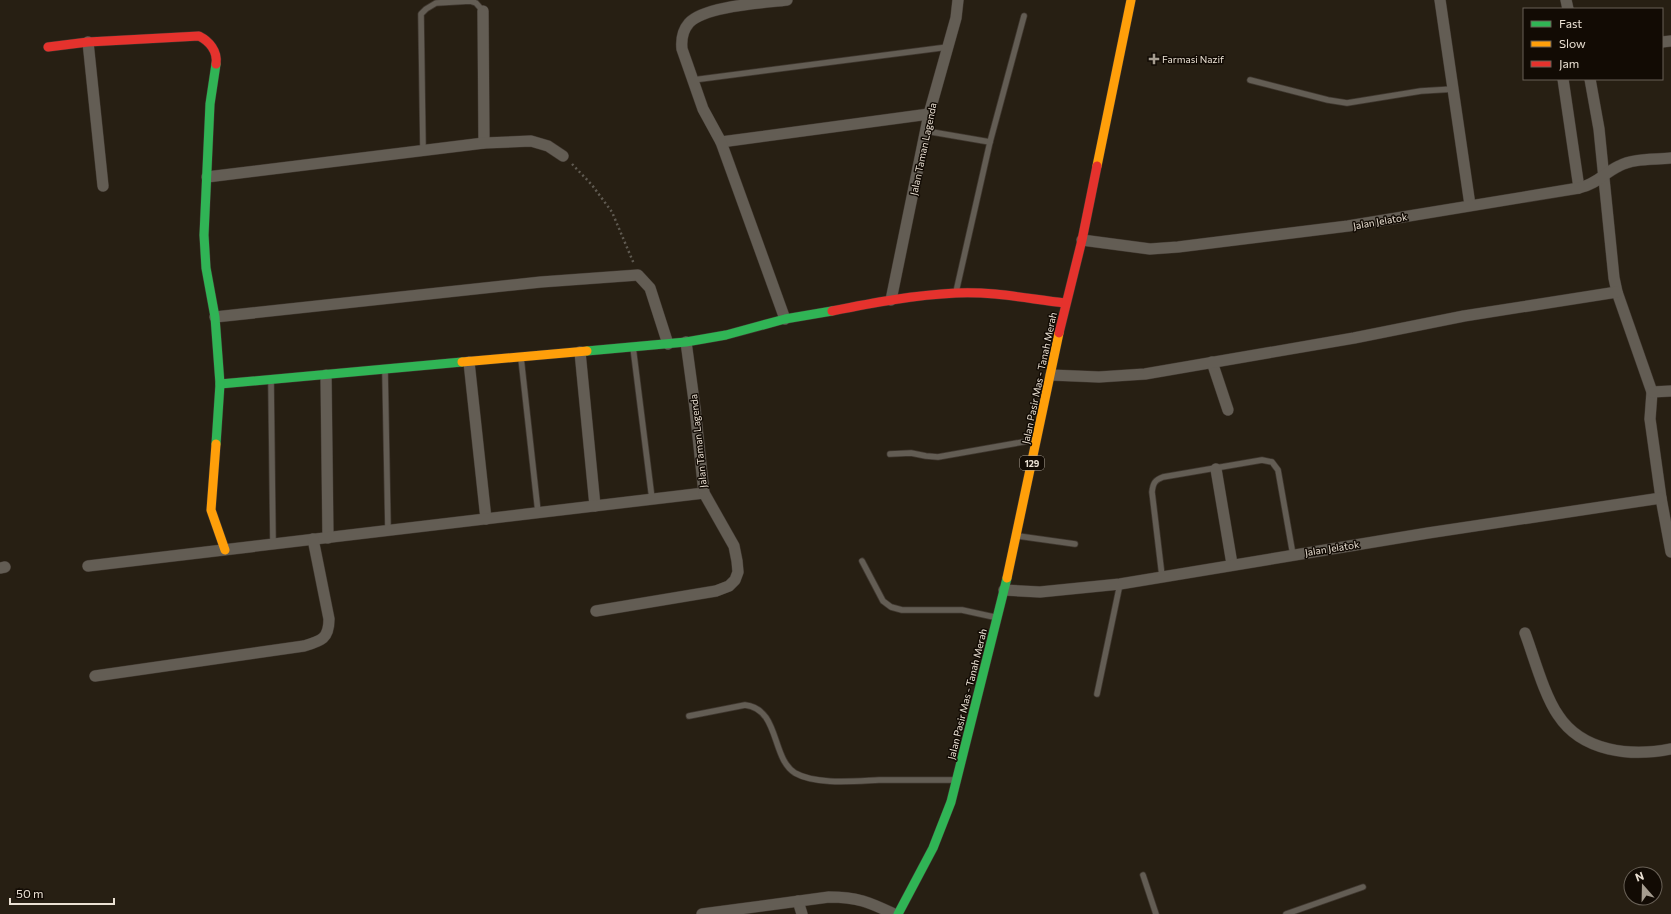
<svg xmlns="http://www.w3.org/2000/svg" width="1671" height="914" viewBox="0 0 1671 914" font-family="Commissioner,sans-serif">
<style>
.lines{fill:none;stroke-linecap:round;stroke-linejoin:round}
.lane-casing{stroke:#403830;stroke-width:7}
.street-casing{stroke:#403830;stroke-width:12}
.fast-casing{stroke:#403830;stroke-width:10}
.slow-casing{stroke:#403830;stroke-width:10}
.jam-casing{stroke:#403830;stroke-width:10}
.path{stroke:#5f5a51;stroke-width:2.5;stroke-dasharray:2 3;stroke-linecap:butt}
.lane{stroke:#635d54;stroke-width:5.5}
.street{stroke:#635d54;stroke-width:11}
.fast{stroke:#30b455;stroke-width:9}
.slow{stroke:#ff9f0a;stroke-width:9}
.jam{stroke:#e5322d;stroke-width:9}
.poi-dot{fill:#a69d90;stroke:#120b04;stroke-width:1.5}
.labels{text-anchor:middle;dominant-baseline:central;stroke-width:3;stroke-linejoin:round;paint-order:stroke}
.shield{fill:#120b04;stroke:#aaa196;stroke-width:1}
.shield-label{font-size:9px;font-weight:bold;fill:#ebe1d4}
.poi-label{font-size:10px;fill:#ebe1d4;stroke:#120b04;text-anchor:start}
.street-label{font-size:10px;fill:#ebe1d4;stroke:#120b04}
</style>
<rect width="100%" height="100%" fill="#271f13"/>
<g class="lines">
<g class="lane-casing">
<g id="lane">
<path d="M693,80L948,47"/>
<path d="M1250,80L1328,100L1347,103L1421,91L1454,89"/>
<path d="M926,131L990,142"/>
<path d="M423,150L421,14L426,9L436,3L470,1L476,3L483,11"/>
<path d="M956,292L990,142L1024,16"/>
<path d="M633,347L652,499"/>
<path d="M521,358L538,512"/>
<path d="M385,370L388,530"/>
<path d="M271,380L273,544"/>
<path d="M890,454L911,453L926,456L938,457L1034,440"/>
<path d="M1018,536L1075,544"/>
<path d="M862,561L883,601L891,607L902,610H962L994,617"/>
<path d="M1162,576L1152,492C1153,483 1155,480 1163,477L1262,460L1272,462L1278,470L1293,555"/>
<path d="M1097,694L1120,584"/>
<path d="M689,716L745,705C780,709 771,758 795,773C816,785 855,781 879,780C904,780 930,780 955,780"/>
<path d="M1143,875L1156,914"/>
<path d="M1286,914L1363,887"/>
</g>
</g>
<g class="street-casing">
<g id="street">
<path d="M1440,0L1470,205"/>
<path d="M1566,0L1568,9"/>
<path d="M483,11L484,143"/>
<path d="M88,42L103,186"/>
<path d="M1662,42L1671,41"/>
<path d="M1563,79L1579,188"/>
<path d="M1590,79L1599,129L1614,278L1617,292L1652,392L1650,419L1661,498L1671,552"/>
<path d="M721,142L929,114"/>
<path d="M207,177L484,143L531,141L548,146L563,156"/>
<path d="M1082,240L1150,249L1178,247L1348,226L1579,188C1597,184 1604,173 1619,166C1634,158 1655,160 1671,158"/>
<path d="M891,300L929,114L956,18L958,0"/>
<path d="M215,317L541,282L638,275L650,288L668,344"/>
<path d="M785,319L721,142L703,109L682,49C681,39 682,31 689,23C704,6 764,3 787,0"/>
<path d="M580,352L595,506"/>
<path d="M469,362L486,519"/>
<path d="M1212,362L1228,410"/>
<path d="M326,375L328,538"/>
<path d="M1051,375L1099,377L1145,374L1354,338L1464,316L1617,292"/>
<path d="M1652,392L1671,391"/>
<path d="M1216,469L1232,564"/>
<path d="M88,566L704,493"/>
<path d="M0,568L5,567"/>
<path d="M1004,590L1040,592L1120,584L1428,533L1661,498"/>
<path d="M596,611L716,591L729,586L735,580L738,572L737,561L734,546L704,493L695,408L686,342"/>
<path d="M1525,633C1534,657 1544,695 1558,715C1582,752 1631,757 1671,749"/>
<path d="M95,676L304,646C321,641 329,639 329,619L313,539"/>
<path d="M798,901L802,914"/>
<path d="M702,914L829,897C857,897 869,902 894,914"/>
</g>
</g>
<g class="fast-casing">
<g id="fast">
<path d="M587,351L686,342L726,335L785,319L832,311"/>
<path d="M220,384L462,362"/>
<path d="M216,444L220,384L215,317L206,268L204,235L210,104L216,64"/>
<path d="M898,914L933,848L951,802L1007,578"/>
</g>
</g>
<g class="slow-casing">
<g id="slow">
<path d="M1097,166L1131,0"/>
<path d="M462,362L587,351"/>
<path d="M216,444L211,510L225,550"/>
<path d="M1007,578L1059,333"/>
</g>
</g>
<g class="jam-casing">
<g id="jam">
<path d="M48,47L88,42L199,36C209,41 218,51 216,64"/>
<path d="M832,311C872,303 914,295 956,293C992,291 1029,299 1065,303"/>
<path d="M1059,333L1082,240L1097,166"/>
</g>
</g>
<path class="path" d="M572,164L592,185L612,212L634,264"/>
<use href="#lane" class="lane"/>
<use href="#street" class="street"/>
<use href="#fast" class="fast"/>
<use href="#slow" class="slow"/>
<use href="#jam" class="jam"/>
</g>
<path class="poi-dot" d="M1152 53h4v4h4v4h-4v4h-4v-4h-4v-4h4z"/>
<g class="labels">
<rect class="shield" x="1020" y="456" width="24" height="14" rx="3"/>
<g class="shield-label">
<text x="1032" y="463">129</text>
</g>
<g class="poi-label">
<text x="1162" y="59">Farmasi Nazif</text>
</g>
<g class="street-label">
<text transform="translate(923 149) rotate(-78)">Jalan Taman Lagenda</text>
<text transform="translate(1380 221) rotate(-10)">Jalan Jelatok</text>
<text transform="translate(1039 378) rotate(-78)">Jalan Pasir Mas - Tanah Merah</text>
<text transform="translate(698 441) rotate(-96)">Jalan Taman Lagenda</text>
<text transform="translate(1332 548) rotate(-9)">Jalan Jelatok</text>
<text transform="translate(967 694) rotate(-76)">Jalan Pasir Mas - Tanah Merah</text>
</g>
</g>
<rect x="1523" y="8" width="140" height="72" fill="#120b04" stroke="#696157"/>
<rect x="1531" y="21" width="20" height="6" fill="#30b455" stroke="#696157"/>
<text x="1559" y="28" font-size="12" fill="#ebe1d4">Fast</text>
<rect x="1531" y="41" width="20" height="6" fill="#ff9f0a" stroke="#696157"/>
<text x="1559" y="48" font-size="12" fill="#ebe1d4">Slow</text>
<rect x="1531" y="61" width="20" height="6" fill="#e5322d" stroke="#696157"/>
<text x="1559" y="68" font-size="12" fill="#ebe1d4">Jam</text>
<g transform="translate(1643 886) rotate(340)"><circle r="19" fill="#120b04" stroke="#696157"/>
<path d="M0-3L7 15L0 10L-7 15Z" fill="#a69d90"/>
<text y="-6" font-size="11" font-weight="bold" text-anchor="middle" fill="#ebe1d4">N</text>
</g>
<path d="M10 898v6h104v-6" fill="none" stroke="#ebe1d4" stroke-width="2"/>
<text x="16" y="898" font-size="12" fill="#ebe1d4" stroke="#120b04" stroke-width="3" paint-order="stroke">50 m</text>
</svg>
